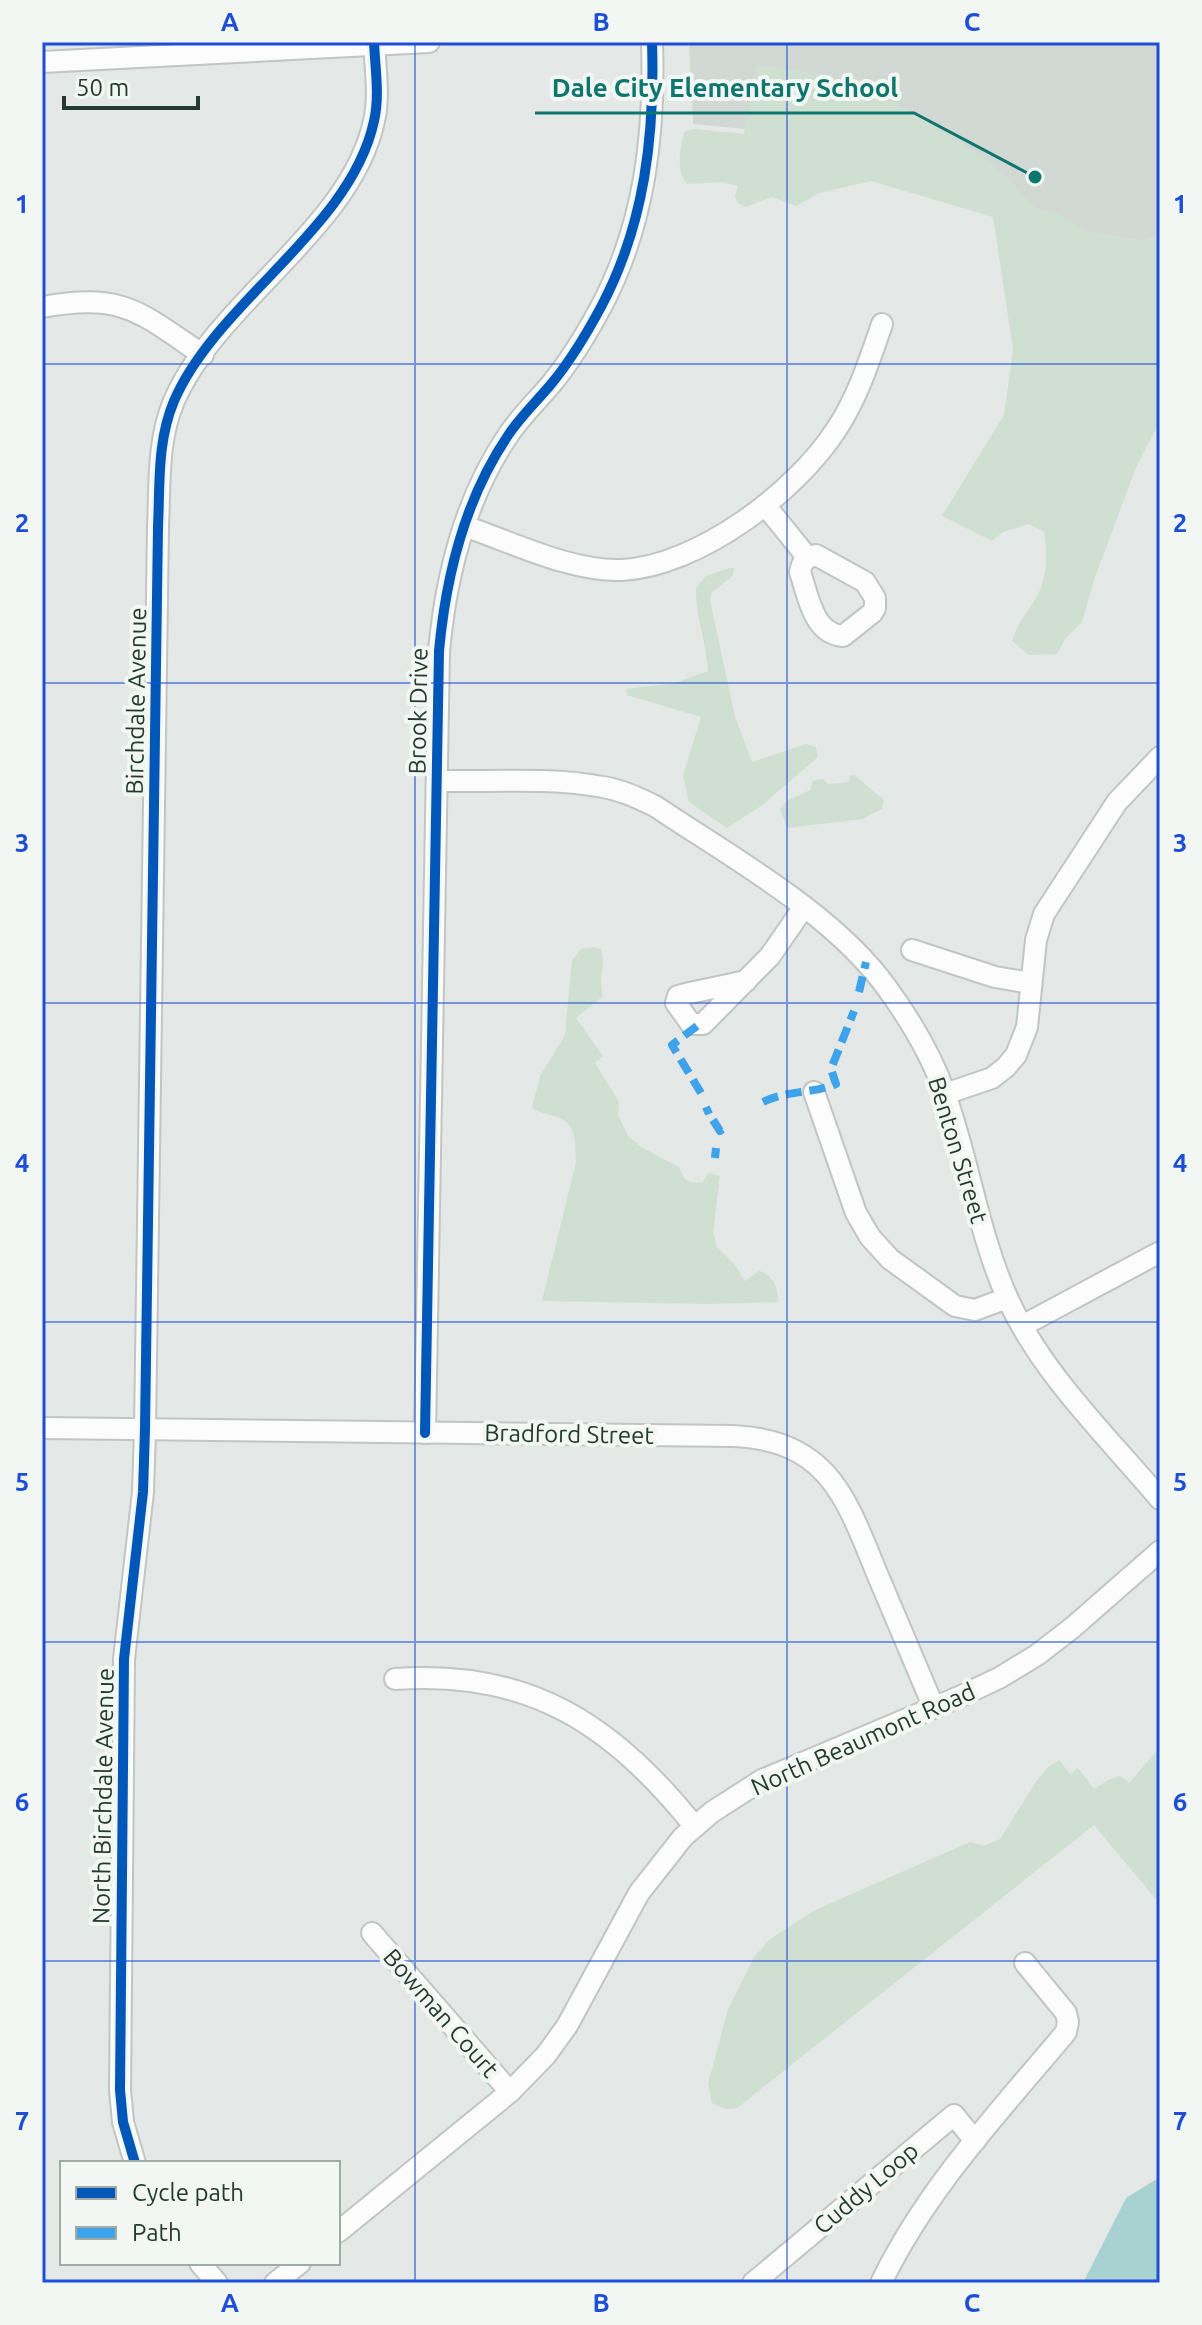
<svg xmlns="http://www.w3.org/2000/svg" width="1202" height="2325" viewBox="0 0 1202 2325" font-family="Ubuntu,sans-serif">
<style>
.built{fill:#d2d9d5}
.green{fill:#cfe0d2}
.water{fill:#a8d2d2}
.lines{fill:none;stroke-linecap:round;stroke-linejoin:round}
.minor-casing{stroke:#c1c5c3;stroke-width:24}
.minor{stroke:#fbfcfb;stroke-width:20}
.quiet{stroke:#3ea3eb;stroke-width:8;stroke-dasharray:16 8;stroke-linecap:butt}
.cycleway-casing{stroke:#f2f7f4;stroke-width:15}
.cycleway{stroke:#0057b8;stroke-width:10}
.grid{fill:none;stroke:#1d4ed8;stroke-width:2;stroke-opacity:0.55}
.labels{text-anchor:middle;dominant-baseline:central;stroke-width:8;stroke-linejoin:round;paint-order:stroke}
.street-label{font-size:24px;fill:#243931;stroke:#f2f7f4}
.leader{fill:none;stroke:#0f766e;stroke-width:3}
.callout-dot{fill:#0f766e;stroke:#f2f7f4;stroke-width:3}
.callout-label{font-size:26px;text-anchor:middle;font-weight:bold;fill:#0f766e;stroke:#f2f7f4;stroke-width:8;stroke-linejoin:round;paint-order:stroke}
.neatline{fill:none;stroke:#1d4ed8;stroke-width:3}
.grid-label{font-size:26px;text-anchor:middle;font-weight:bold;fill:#1d4ed8}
</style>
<rect width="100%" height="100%" fill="#e4e8e6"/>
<path class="built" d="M689,42H1160V234L1144,241L993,217L829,137L693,124Z"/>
<g class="green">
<path d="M757,65L823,74L894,102L976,152L1006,177L1036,209L1055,212L1088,232L1144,241L1160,234V422L1136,467L1095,577L1082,622L1065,639L1057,654L1029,655L1012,641C1019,620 1027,614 1037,596C1048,577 1047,552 1044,532L1029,524L1003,532L992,541L942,516L1004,415L1013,349L993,217L871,181L819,193L796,206L772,197L746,207L737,203L735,196L738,186L721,182L687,184C675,169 680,150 684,132L693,129L744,134Z"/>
<path d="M729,568H734L733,576L712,592L710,600L735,717L752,762L806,744L816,747L818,757L761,806L727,828L689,802L683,776L701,717L627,695L626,689L675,683L708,671C707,643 695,617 696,588L706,576Z"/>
<path d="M854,775C865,783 873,792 884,799L882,809L862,819L787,828L780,809L787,801L810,790L813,781L823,779L828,784L849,782L850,776Z"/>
<path d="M593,947L601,949C606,965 598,979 603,996L576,1018L603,1056L595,1063L619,1102L618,1115L628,1136L641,1147L679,1167L684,1178L690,1182L702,1183L708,1173L720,1176L713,1233L717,1247L735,1265L745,1281L759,1271C774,1275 778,1288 778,1302L709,1304L542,1301L576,1162C575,1149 577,1127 563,1120C553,1114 543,1115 532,1108L540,1076L565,1035L572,960L581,949Z"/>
<path d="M1160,1747V1904L1094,1825L737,2108L725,2109L712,2103L708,2084L728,2009L754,1957L769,1940L813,1911L970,1842L984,1846L1000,1839L1035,1783L1048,1767L1059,1760L1070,1774L1078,1768L1094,1789L1108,1780L1120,1776L1129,1783Z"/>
</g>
<path class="water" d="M1155,2180H1160V2283H1083L1126,2198Z"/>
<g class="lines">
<g class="minor-casing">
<g id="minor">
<path d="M42,62L429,42"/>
<path d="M42,307C124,293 138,311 203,355"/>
<path d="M765,505L807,557"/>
<path d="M464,526C512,542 571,572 622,570C698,566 795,493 836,430C857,399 870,359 882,324"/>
<path d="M816,555L865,582L875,598V608L872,613L843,636C813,634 808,595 800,572C802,561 806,558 816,555Z"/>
<path d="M437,781C491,782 549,777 603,787C622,790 638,798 655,806C732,858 833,913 887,988C911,1021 932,1056 945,1094C969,1161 978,1232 1007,1297C1041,1373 1106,1435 1160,1499"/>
<path d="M912,950L995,977L1031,983"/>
<path d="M746,981L685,994L678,996L676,1003L691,1024H703L770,956L804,907"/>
<path d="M814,1092L856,1213L870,1237L890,1259L955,1306L975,1310L1007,1298"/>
<path d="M945,1094L992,1078L1006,1067L1016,1055L1027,1027L1036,940L1044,914L1117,802L1160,757"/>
<path d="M1022,1326L1160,1252"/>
<path d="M42,1428L733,1436C833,1440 848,1505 881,1583C899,1625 916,1666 934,1708"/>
<path d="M425,1433L439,651C446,575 465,498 509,434C521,416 538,400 552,383C571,360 587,333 601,307C645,224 655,134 652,42"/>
<path d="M395,1679C529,1669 614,1725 695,1827"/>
<path d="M372,1933L510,2092"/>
<path d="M135,2163L123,2122L120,2090L124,1659L143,1492L145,1429L158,527C160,485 157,441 174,401C217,301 351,229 374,121C380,96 375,67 374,42"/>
<path d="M338,2232L510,2092L546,2055L567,2026L639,1893L683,1837L712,1812L762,1780L959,1697L999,1678L1037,1655L1072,1628L1160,1551"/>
<path d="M200,2263L217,2283"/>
<path d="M275,2283L300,2263"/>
<path d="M753,2283L954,2115L975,2141"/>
<path d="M881,2283C926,2189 1000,2111 1066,2032L1068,2022L1066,2013L1025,1963"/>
</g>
</g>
<use href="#minor" class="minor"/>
<g class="quiet">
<path d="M859,992L866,962"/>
<path d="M697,1026L672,1045L701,1093"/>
<path d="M763,1102C788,1090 810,1094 836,1084L831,1069L854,1011"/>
<path d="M706,1107L709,1114"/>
<path d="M713,1120L720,1131L728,1125"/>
<path d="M715,1158L716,1148"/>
</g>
<g class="cycleway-casing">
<g id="cycleway">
<path d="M425,1433L439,651C446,575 465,498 509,434C521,416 538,400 552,383C571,360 587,333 601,307C645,224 655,134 652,42"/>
<path d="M135,2163L123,2122L120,2090L124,1659L143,1492L145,1429L158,527C160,485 157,441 174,401C217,301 351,229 374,121C380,96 375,67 374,42"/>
</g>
</g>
<use href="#cycleway" class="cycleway"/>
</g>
<path class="grid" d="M415,42V2283M787,42V2283M42,364H1160M42,683H1160M42,1003H1160M42,1322H1160M42,1642H1160M42,1961H1160"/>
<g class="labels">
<g class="street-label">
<text transform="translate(136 701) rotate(-89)">Birchdale Avenue</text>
<text transform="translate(418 711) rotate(-89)">Brook Drive</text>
<text transform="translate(958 1150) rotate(73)">Benton Street</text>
<text transform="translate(569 1434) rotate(1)">Bradford Street</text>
<text transform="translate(863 1739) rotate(-24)">North Beaumont Road</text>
<text transform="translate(103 1796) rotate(-89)">North Birchdale Avenue</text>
<text transform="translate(441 2013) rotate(49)">Bowman Court</text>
<text transform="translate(866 2188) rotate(-40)">Cuddy Loop</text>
</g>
</g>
<path class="leader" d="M1035 177L914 113H535"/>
<circle class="callout-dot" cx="1035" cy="177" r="8"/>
<g class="callout-label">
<text x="725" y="97">Dale City Elementary School</text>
</g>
<rect width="1202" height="2325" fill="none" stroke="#f2f7f4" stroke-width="88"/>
<rect x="60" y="2161" width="280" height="104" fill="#f2f7f4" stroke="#a0aba6" stroke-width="2"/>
<rect x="76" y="2187" width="40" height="12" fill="#0057b8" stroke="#a0aba6" stroke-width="2"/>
<text x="132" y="2201" font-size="24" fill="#243931">Cycle path</text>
<rect x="76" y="2227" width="40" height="12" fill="#3ea3eb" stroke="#a0aba6" stroke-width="2"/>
<text x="132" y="2241" font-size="24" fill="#243931">Path</text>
<path d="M64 96v12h134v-12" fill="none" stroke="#243931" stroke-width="4"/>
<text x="76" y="96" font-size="24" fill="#243931" stroke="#f2f7f4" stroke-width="6" paint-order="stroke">50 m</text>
<rect x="44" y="44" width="1114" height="2237" class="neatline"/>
<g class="grid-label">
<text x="230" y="31">A</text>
<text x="601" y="31">B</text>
<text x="972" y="31">C</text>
<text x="22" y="213">1</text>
<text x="1180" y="213">1</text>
<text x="22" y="532">2</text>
<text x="1180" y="532">2</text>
<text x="22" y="852">3</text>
<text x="1180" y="852">3</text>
<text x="22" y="1172">4</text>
<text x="1180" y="1172">4</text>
<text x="22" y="1491">5</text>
<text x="1180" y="1491">5</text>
<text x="22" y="1811">6</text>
<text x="1180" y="1811">6</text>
<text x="22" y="2130">7</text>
<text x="1180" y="2130">7</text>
<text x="230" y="2312">A</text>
<text x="601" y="2312">B</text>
<text x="972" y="2312">C</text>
</g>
</svg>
